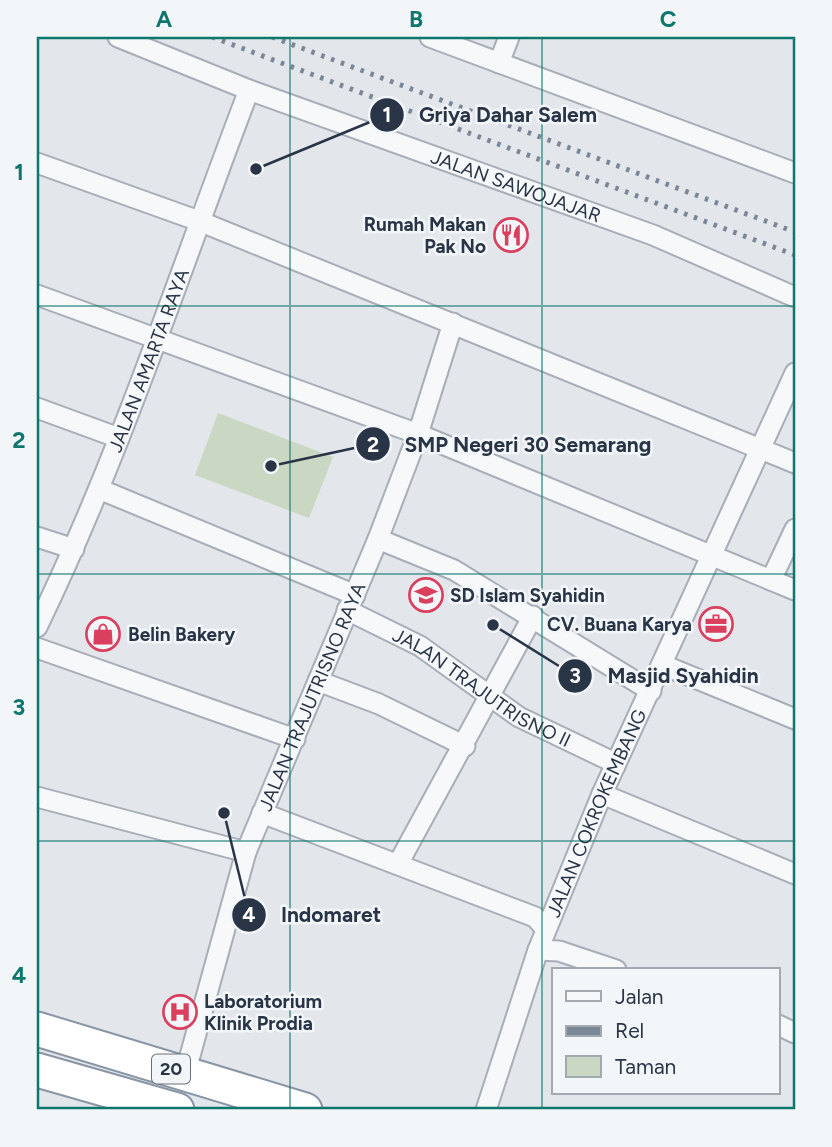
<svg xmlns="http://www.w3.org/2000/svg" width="832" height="1147" viewBox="0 0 832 1147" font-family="Figtree,sans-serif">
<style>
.green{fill:#c9d7c3}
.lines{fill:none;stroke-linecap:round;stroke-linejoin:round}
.minor-casing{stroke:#a7aeb7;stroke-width:23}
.trunk-casing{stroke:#8995a4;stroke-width:37}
.minor{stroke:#f6f8fa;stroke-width:19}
.trunk{stroke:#fff;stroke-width:33}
.rail{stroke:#7b8797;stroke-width:5;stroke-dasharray:3.5 7;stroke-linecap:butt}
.grid{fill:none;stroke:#0f766e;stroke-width:2;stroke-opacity:0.55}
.labels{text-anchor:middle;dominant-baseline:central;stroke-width:5;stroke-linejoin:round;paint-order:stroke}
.shield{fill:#f3f6f9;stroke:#666f7c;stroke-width:2}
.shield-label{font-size:18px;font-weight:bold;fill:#293546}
.street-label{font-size:19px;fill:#293546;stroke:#f3f6f9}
.poi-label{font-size:19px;font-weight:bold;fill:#293546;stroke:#f3f6f9;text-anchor:start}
.leader{fill:none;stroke:#293546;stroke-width:2.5}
.callout-dot{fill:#293546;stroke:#f3f6f9;stroke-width:2.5}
.mark-label{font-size:21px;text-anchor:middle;font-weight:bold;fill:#fff}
.callout-label{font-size:21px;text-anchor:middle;font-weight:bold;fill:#293546;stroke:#f3f6f9;stroke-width:5;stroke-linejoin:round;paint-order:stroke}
.neatline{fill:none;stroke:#0f766e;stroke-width:2.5}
.grid-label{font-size:23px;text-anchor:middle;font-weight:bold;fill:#0f766e}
</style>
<rect width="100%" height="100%" fill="#e3e7ec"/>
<path class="green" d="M218,413L333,457L309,518L195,475Z"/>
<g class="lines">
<g class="minor-casing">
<g id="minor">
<path id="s1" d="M118,37L249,90L653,235L795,297"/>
<path d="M430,37L795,173"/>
<path d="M499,63L509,37"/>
<path d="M37,163L199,221L795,463"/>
<path d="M37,295L418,434L795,590"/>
<path d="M37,408L119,438"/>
<path d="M99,489L355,595"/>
<path d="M37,537L74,549"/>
<path d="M378,539L454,570L651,691"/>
<path d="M771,580L795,529"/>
<path id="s2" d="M347,610L420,646L519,717L611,761L615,766"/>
<path id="s3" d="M37,627C121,454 180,270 249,90"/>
<path d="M37,648L295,739"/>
<path d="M663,665L795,719"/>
<path d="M318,681L379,704L465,746"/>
<path d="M602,794L795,874"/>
<path d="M37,797L246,852"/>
<path d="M262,813L535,917L546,929"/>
<path d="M398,864L533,616"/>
<path d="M538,950L559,951L616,970"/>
<path d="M778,1025L795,1033"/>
<path id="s4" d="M185,1074L246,852L378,539L418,434L453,323"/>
<path id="s5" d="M486,1110L538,950L602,794L795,373"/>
</g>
</g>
<g class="trunk-casing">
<g id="trunk">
<path d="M37,1029L305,1110"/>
<path d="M37,1070L177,1110"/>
</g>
</g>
<use href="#minor" class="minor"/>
<use href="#trunk" class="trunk"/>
<g class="rail">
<path d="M212,37L795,255"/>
<path d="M272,37L795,232"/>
</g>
</g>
<path class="grid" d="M290,37V1110M542,37V1110M37,306H795M37,574H795M37,841H795"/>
<defs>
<g id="restaurant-ring" transform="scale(1.75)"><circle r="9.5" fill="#f3f6f9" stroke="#da3f5d" stroke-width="1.5"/><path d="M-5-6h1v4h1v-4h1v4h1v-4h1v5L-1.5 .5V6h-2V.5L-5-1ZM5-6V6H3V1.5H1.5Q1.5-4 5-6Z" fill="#da3f5d"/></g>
<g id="school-ring" transform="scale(1.75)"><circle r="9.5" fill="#f3f6f9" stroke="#da3f5d" stroke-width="1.5"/><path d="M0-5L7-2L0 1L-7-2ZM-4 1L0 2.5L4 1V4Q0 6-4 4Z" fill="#da3f5d"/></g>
<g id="office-ring" transform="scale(1.75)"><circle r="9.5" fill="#f3f6f9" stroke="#da3f5d" stroke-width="1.5"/><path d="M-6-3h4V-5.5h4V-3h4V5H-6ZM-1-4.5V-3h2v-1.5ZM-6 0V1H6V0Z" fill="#da3f5d"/></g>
<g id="shop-ring" transform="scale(1.75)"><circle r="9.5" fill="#f3f6f9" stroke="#da3f5d" stroke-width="1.5"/><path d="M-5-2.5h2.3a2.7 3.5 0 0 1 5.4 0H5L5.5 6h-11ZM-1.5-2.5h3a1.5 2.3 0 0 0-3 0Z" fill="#da3f5d"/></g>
<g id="hospital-ring" transform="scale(1.75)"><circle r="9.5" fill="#f3f6f9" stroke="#da3f5d" stroke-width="1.5"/><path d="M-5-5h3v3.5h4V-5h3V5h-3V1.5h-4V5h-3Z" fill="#da3f5d"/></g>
</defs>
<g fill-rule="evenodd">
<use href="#restaurant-ring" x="511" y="235"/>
<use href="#school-ring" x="426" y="595"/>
<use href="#office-ring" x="716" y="624"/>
<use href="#shop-ring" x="103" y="634"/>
<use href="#hospital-ring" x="180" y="1012"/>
</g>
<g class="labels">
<rect class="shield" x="152" y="1054.5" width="38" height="29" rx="5"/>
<g class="shield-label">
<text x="171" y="1069">20</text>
</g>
<g class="street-label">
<text stroke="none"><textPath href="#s1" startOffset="425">JALAN SAWOJAJAR</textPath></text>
<text stroke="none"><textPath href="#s3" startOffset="289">JALAN AMARTA RAYA</textPath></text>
<text stroke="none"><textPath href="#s2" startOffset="156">JALAN TRAJUTRISNO II</textPath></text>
<text stroke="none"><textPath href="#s4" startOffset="399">JALAN TRAJUTRISNO RAYA</textPath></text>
<text stroke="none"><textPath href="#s5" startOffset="317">JALAN COKROKEMBANG</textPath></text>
</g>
<g class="poi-label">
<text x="486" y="224" text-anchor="end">Rumah Makan<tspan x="486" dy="22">Pak No</tspan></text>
<text x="450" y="595">SD Islam Syahidin</text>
<text x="692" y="624" text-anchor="end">CV. Buana Karya</text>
<text x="128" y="634">Belin Bakery</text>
<text x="204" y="1001">Laboratorium<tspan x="204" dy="22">Klinik Prodia</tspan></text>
</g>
</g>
<path class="leader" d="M256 169L387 115M271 466L373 444M493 625L575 676M224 813L249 915"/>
<g class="callout-dot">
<circle cx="256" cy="169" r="7"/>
<circle cx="271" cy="466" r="7"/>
<circle cx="493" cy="625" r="7"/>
<circle cx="224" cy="813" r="7"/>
<circle cx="387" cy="115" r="18"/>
<circle cx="373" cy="444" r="18"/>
<circle cx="575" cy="676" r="18"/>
<circle cx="249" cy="915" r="18"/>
</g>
<g class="mark-label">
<text x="387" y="122">1</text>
<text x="373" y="452">2</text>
<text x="575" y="683">3</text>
<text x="249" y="922">4</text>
</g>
<g class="callout-label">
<text x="508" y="122">Griya Dahar Salem</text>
<text x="528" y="452">SMP Negeri 30 Semarang</text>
<text x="683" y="683">Masjid Syahidin</text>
<text x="331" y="922">Indomaret</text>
</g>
<rect width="832" height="1147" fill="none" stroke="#f3f6f9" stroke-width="77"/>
<rect x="552" y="968" width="228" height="126" fill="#f3f6f9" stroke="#a2a9b1" stroke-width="2"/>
<rect x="566" y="991" width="35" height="10" fill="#f6f8fa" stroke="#a2a9b1" stroke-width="2"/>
<text x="615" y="1004" font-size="21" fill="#293546">Jalan</text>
<rect x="566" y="1026" width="35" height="10" fill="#7b8797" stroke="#a2a9b1" stroke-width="2"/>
<text x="615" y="1038" font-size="21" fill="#293546">Rel</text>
<rect x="566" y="1056" width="35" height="21" fill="#c9d7c3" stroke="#a2a9b1" stroke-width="2"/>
<text x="615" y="1074" font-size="21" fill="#293546">Taman</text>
<rect x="38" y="38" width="756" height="1070" class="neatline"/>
<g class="grid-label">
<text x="164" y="27">A</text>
<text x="416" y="27">B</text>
<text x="668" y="27">C</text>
<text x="19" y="180">1</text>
<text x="19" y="448">2</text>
<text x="19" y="715">3</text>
<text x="19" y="983">4</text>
</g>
</svg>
